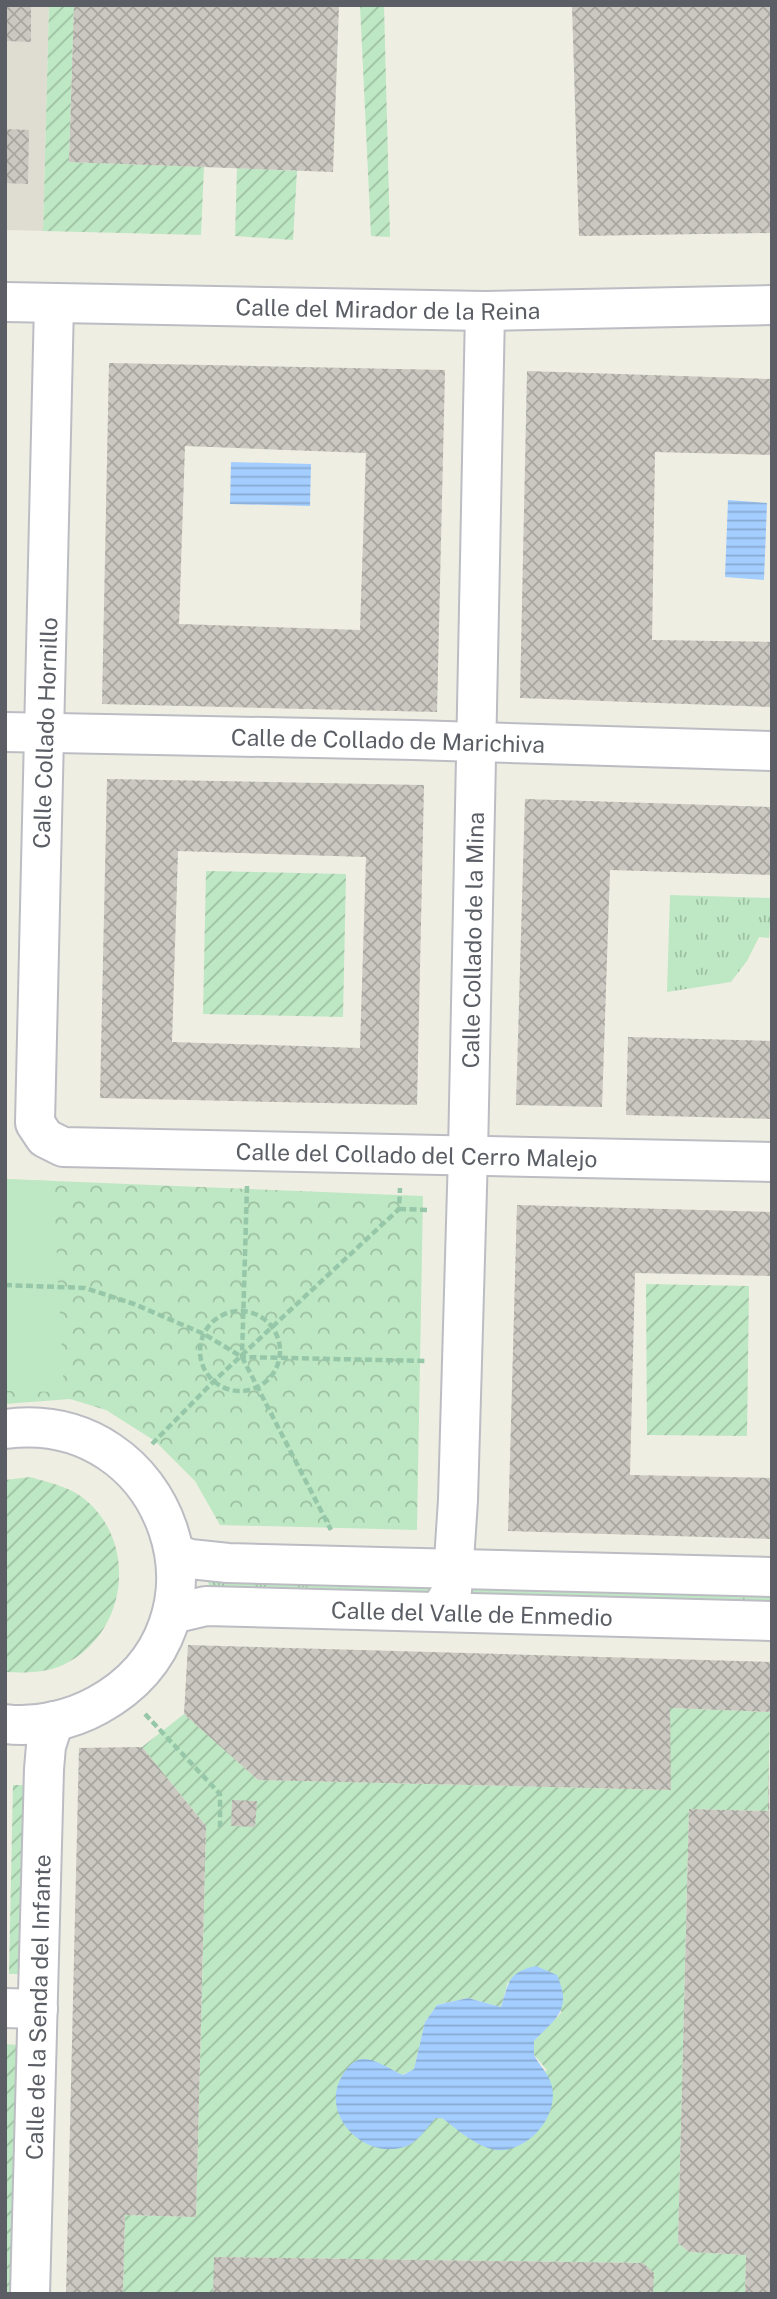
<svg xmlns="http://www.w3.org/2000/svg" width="777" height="2299" viewBox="0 0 777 2299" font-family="'Public Sans',sans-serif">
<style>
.education{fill:#dfddd2}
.grass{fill:url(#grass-tufts)}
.forest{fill:url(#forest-crowns)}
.garden{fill:url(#garden-furrows);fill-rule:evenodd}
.pitch{fill:#bee8c3}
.water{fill:url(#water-rules)}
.building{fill:url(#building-cross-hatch);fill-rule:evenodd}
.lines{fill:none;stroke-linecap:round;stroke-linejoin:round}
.minor-casing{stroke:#bbbdc3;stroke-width:42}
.path{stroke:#96c7a9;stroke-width:4.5;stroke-dasharray:7 3.5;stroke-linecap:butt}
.minor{stroke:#fff;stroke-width:38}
.labels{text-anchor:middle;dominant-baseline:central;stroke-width:7;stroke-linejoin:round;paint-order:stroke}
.street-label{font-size:23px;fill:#5b5f65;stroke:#fff}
</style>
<defs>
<pattern id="grass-tufts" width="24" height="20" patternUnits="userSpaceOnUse" patternTransform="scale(1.75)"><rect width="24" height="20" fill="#bee8c3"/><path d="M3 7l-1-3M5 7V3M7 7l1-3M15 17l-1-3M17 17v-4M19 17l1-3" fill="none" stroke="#9dbfa2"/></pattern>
<pattern id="forest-crowns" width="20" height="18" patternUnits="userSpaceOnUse" patternTransform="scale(1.75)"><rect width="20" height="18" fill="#bee8c3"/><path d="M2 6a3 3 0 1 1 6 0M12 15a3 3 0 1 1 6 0" fill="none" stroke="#9dbfa2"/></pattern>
<pattern id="garden-furrows" width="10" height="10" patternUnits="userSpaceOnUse" patternTransform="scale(1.75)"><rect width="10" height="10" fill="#bee8c3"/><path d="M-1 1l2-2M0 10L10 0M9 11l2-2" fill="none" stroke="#9dbfa2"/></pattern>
<pattern id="water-rules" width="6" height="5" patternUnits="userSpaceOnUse" patternTransform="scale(1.75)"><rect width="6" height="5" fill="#a3ceff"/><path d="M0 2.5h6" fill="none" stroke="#88aad2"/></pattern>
<pattern id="building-cross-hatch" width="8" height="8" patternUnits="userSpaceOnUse" patternTransform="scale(1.75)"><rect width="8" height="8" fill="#cac8c0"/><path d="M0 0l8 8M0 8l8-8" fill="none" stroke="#a7a6a0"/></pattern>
</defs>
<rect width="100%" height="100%" fill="#efeee3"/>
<path class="education" d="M5,5H49L43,231L5,230Z"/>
<g class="grass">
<path d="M670,895L772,898L769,938L759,937L747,961L731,982L667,992Z"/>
<path d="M207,1575L435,1580L431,1594L210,1592Z"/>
<path d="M474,1584L772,1591V1607L469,1604Z"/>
</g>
<path class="forest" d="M5,1179L423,1196L417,1530L220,1525L195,1481L155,1441L106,1410L70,1399L5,1404Z"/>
<g class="garden">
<path d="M49,5H74L69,162L204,167L201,235L43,231Z"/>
<path d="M360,5H384L390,237L371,236Z"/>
<path d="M237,168L297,171L293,240L235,236Z"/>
<path d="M206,871L346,874L343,1017L203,1014Z"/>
<path d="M646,1284L749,1286L747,1436L647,1435Z"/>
<path d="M30,1477C50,1483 72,1487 88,1502C139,1548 125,1636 63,1665C45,1673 25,1673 5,1672V1480Z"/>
<path d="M670,1708L770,1712L768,1811L689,1809L678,2243L689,2252L746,2255L745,2294H653L643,2263L215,2257L213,2294H123L125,2215L196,2217L206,1826L142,1747L184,1714L258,1780L670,1790ZM508,1982L562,2012L534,2041V2055L547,2070L470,2138L442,2118H435L411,2144L387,2149L385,2066L402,2075L414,2069L425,2022L437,2005L468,1998L501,2007Z"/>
<path d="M13,1785H25L21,1974H9Z"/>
<path d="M6,2044L17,2045L11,2294H5Z"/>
</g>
<path class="pitch" d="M5,1179L53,1181L64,1392L5,1391Z"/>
<g class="water">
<path d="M231,462L311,464L310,506L230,504Z"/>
<path d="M728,500L767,503L764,580L725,577Z"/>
<path d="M536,1966L557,1975C572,2010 557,2017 534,2041V2055C540,2067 549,2073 552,2087C558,2115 532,2147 504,2150C483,2153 458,2130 442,2118H436C427,2127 420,2139 409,2145C368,2164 318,2116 342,2076C346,2069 353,2060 362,2059C375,2058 391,2070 403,2075L414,2069L425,2022L437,2005L468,1998L501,2007C509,1982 508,1972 536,1966Z"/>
</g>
<g class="building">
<path d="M5,5H31V42L5,41Z"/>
<path d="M74,5H339L333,172L69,162Z"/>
<path d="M572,5H772V233L579,236Z"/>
<path d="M5,129L29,130L28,184L5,183Z"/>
<path d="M109,363L445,370L437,712L102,704ZM185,446L366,453L360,630L179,624Z"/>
<path d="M527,371L772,379V455L655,452L652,640L772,642V707L520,698Z"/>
<path d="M107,779L424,785L417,1105L100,1098ZM178,851L366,857L360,1048L172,1042Z"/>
<path d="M525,799L772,807V875L610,870L602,1107L516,1105Z"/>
<path d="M628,1037L772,1041V1119L626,1115Z"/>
<path d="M517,1205L772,1212V1276L635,1273L630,1475L772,1478V1539L508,1531Z"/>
<path d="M188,1645L772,1662V1712L670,1708L671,1790L258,1780L184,1714Z"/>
<path d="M142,1747L206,1826L196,2217L125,2215L123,2294H66L79,1748Z"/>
<path d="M769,1760L772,2294H745L746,2255L689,2252L678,2243L689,1809L768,1811Z"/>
<path d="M232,1800L257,1801L255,1827L231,1826Z"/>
<path d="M214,2257L643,2263L654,2273L653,2294H213Z"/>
</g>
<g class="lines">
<g class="minor-casing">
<g id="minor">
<path id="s1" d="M5,302L485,311L772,305"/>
<path id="s2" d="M54,304L35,1123L45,1138L63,1147L772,1162"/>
<path id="s3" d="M5,732L414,740L772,751"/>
<path d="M5,1429C169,1407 244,1625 98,1705C71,1720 36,1728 5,1724"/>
<path d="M176,1554L190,1559L228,1563L772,1577"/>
<path id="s4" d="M439,1612L452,1591L458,1500L468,1154L485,311"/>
<path id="s5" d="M172,1614L206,1606L772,1621"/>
<path d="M5,2008L38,2009"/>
<path id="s6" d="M30,2294L44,1769L46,1746L54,1721"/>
</g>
</g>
<g class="path">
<path d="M247,1186L242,1357L426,1361"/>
<path d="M399,1209L430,1210"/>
<path d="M5,1285L85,1288L134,1304L204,1334L242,1357L331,1530"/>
<circle cx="240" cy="1351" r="40"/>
<path d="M152,1444L214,1381L399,1209L400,1188"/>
<path d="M145,1714L220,1794V1827"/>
</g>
<use href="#minor" class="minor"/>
</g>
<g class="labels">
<g class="street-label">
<text stroke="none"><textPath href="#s1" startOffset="383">Calle del Mirador de la Reina</textPath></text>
<text transform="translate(45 733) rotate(-88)">Calle Collado Hornillo</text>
<text stroke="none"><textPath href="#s3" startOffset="383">Calle de Collado de Marichiva</textPath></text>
<text stroke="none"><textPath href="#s4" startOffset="676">Calle Collado de la Mina</textPath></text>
<text stroke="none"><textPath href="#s2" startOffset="1211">Calle del Collado del Cerro Malejo</textPath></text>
<text stroke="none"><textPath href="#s5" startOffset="301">Calle del Valle de Enmedio</textPath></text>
<text stroke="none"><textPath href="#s6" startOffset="287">Calle de la Senda del Infante</textPath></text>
</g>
</g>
<rect width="777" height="2299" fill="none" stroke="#5b5f65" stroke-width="14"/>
</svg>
